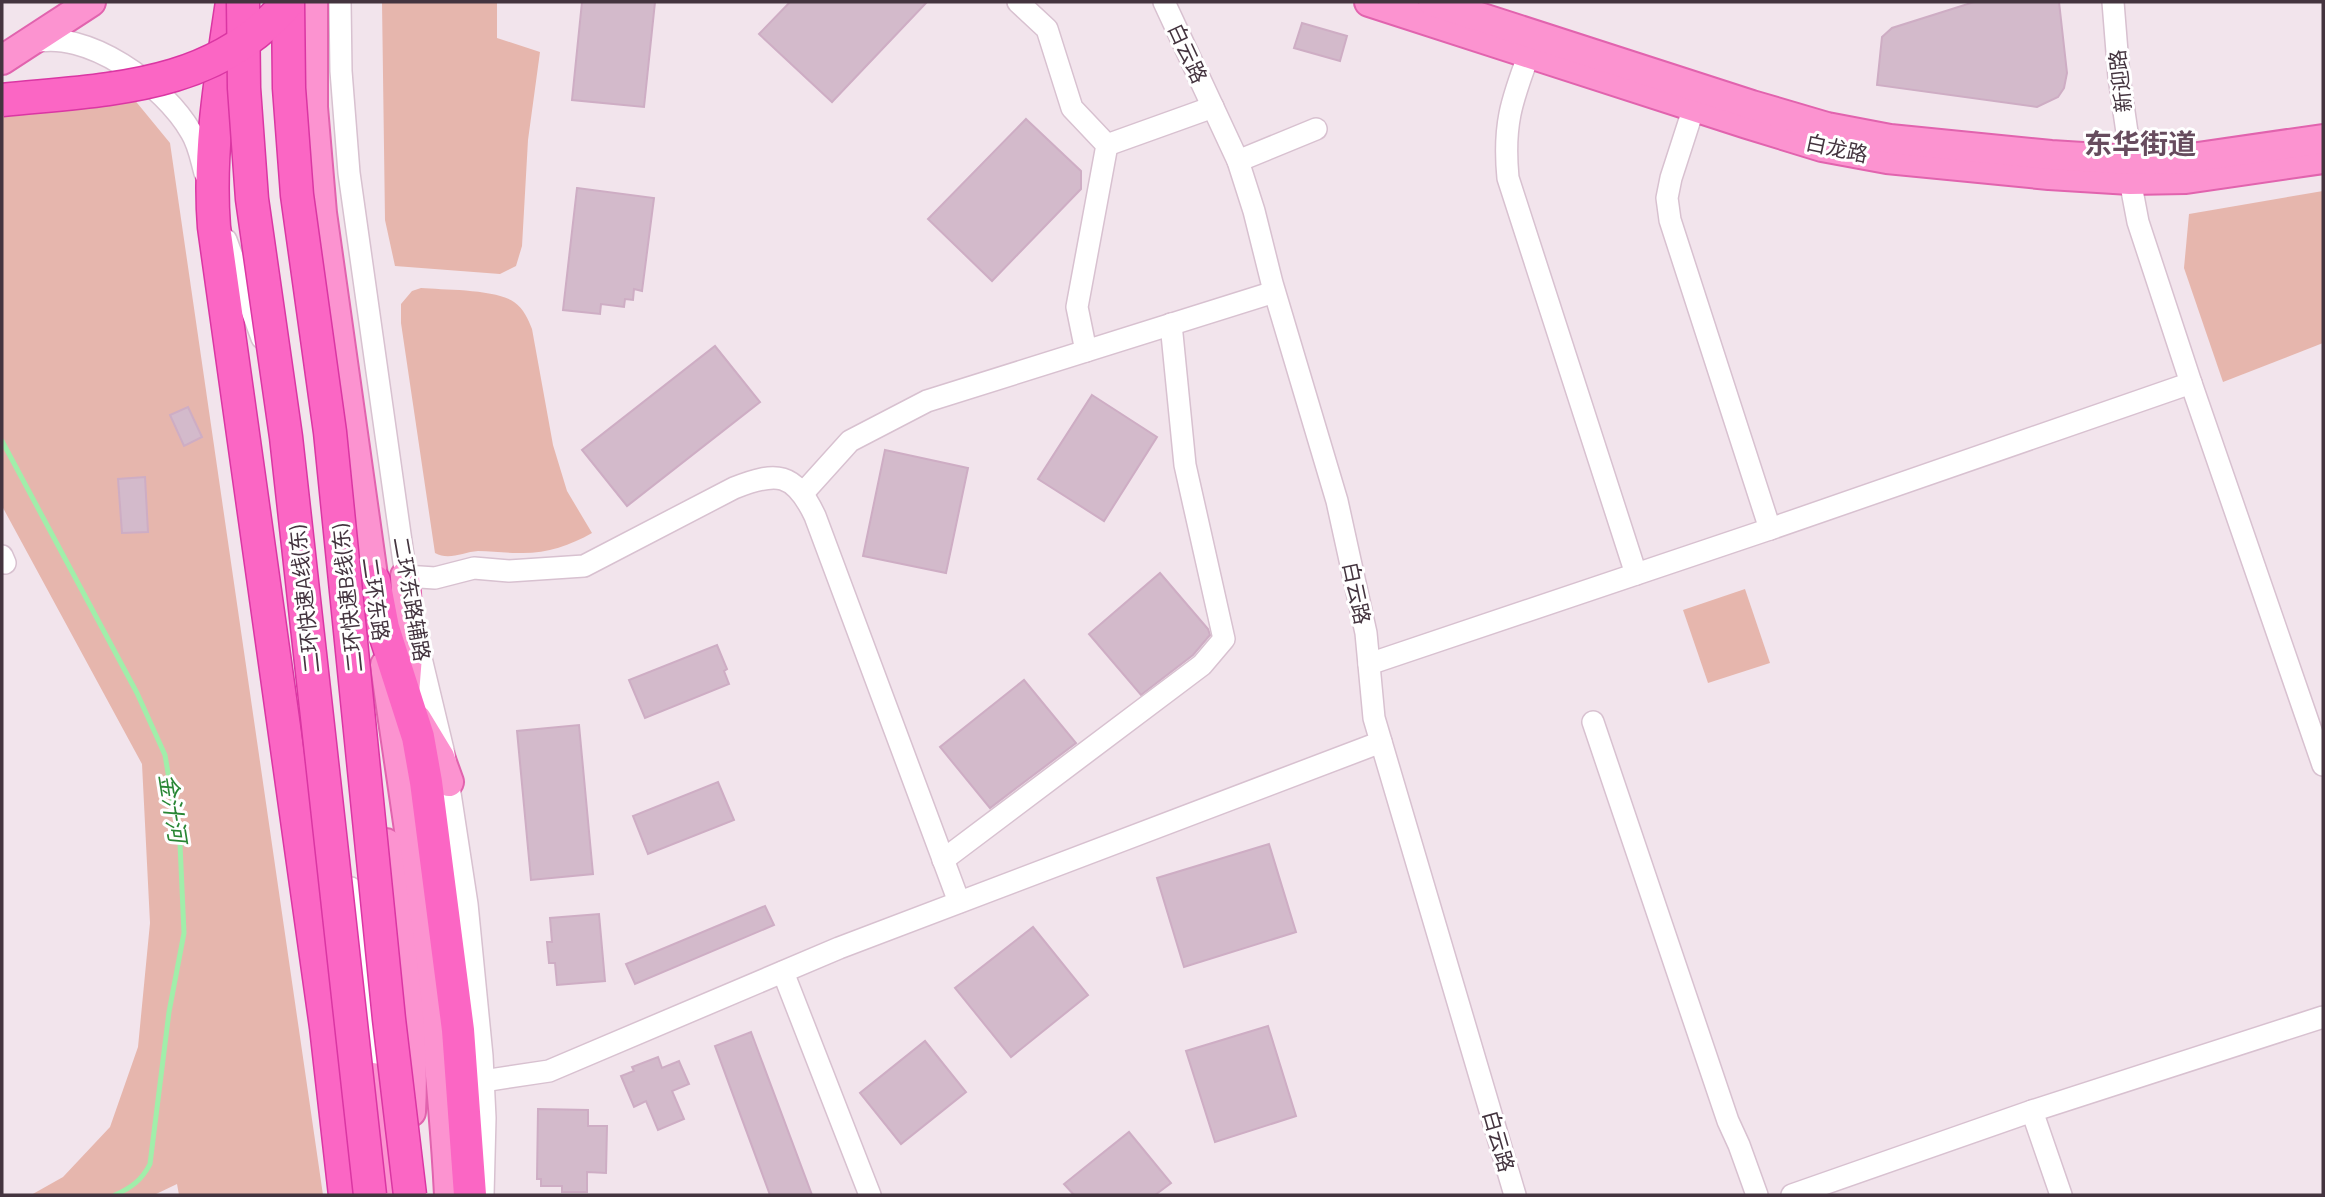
<svg xmlns="http://www.w3.org/2000/svg" width="2325" height="1197" viewBox="0 0 2325 1197" font-family="'Titillium Web','Noto Sans SC',sans-serif">
<style>
.green{fill:#e6b6ad}
.lines{fill:none;stroke-linecap:round;stroke-linejoin:round}
.stream{stroke:#a1eeaa;stroke-width:5}
.building{fill:#d3bacb;stroke:#ceadc4;stroke-width:2}
.minor-casing{stroke:#d8c1d0;stroke-width:24}
.major-casing{stroke:#e163ae;stroke-width:32}
.highway-casing{stroke:#da36a3;stroke-width:35}
.minor{stroke:#fff;stroke-width:21}
.major{stroke:#fc93d0;stroke-width:28}
.highway{stroke:#fb66c4;stroke-width:32}
.highway-bridge-casing{stroke:#da36a3;stroke-width:35;stroke-linecap:butt}
.highway-bridge{stroke:#fb66c4;stroke-width:32}
.labels{text-anchor:middle;dominant-baseline:central;stroke-width:6;stroke-linejoin:round;paint-order:stroke}
.street-label{font-size:21px;fill:#44343f;stroke:#fff}
.water-label{font-size:23px;font-style:italic;fill:#288634;stroke:#fff}
.district-label{font-size:28px;font-weight:bold;fill:#674c5e;stroke:#fff}
</style>
<rect width="100%" height="100%" fill="#f2e4ec"/>
<g class="green">
<path d="M382,2H497V38L540,52L528,140L522,246L516,266L500,274L395,266L385,220Z"/>
<path d="M124,87L170,143L323,1195H179L177,1184L154,1195H31L63,1177L110,1127L138,1047L150,923L142,764L2,506V105Z"/>
<path d="M2323,191V343L2223,382L2184,268L2189,214Z"/>
<path d="M421,288C444,290 496,289 514,302C524,309 528,319 532,329L553,445L567,491L592,533C569,546 545,554 518,553C505,553 491,551 478,551C463,552 449,561 435,553L401,323V304L412,291Z"/>
<path d="M1745,589L1770,663L1708,683L1683,610Z"/>
</g>
<g class="lines">
<path class="stream" d="M2,441L137,693L165,755L180,844L184,933L169,1012L150,1164C142,1180 131,1188 115,1195"/>
</g>
<g class="building">
<path d="M582,2H655L644,107L572,100Z"/>
<path d="M790,2H927L832,102L759,34Z"/>
<path d="M1974,2H2059L2067,73L2064,88L2058,97L2037,107L1877,85L1882,37L1892,28Z"/>
<path d="M1302,23L1347,36L1340,61L1294,48Z"/>
<path d="M1026,119L1081,171V189L992,281L928,219Z"/>
<path d="M577,188L654,198L642,291L634,289L633,300L625,299L624,307L601,304L600,314L563,310Z"/>
<path d="M715,346L760,402L627,506L582,450Z"/>
<path d="M1092,395L1157,437L1104,521L1038,479Z"/>
<path d="M188,407L202,437L184,446L170,415Z"/>
<path d="M885,450L968,468L946,573L863,556Z"/>
<path d="M145,477L148,532L122,533L118,479Z"/>
<path d="M1160,573L1208,629L1210,635L1193,655L1141,695L1089,634Z"/>
<path d="M717,645L727,669L724,671L729,684L645,718L629,680Z"/>
<path d="M1024,680L1076,743L990,808L940,747Z"/>
<path d="M579,725L593,874L531,880L517,731Z"/>
<path d="M718,782L734,820L648,854L633,816Z"/>
<path d="M1269,844L1296,932L1184,967L1157,878Z"/>
<path d="M765,906L774,925L635,984L626,964Z"/>
<path d="M599,914L605,981L557,985L555,963H549L547,942H552L550,918Z"/>
<path d="M1033,927L1088,995L1011,1057L955,988Z"/>
<path d="M1268,1026L1296,1116L1215,1142L1186,1051Z"/>
<path d="M751,1032L812,1195H770L715,1046Z"/>
<path d="M925,1041L966,1092L901,1144L860,1093Z"/>
<path d="M658,1057L662,1068L679,1061L689,1084L672,1091L684,1119L658,1130L646,1101L634,1107L621,1076L634,1071L632,1067Z"/>
<path d="M538,1109L588,1110V1126H607L606,1173L587,1172V1192H562V1186H541V1179H537Z"/>
<path d="M1129,1132L1171,1183L1155,1195H1074L1064,1184Z"/>
</g>
<g class="lines">
<g class="minor-casing">
<g id="minor">
<path d="M340,2L341,71L349,173L408,591"/>
<path d="M1018,2L1047,29L1072,108L1107,145L1077,307L1086,351"/>
<path d="M1164,2L1238,161L1254,211L1272,283L1337,501L1366,633L1374,718L1515,1195"/>
<path d="M2113,2L2119,77L2131,160L2130,180L2138,222L2191,383L2323,765"/>
<path d="M31,43C86,27 165,86 191,132C199,145 201,159 205,173"/>
<path d="M1529,54C1511,102 1503,126 1508,178L1636,574"/>
<path d="M1694,107L1671,178L1667,198L1670,220L1770,529"/>
<path d="M1107,145L1213,107"/>
<path d="M1238,161L1316,129"/>
<path d="M226,240L262,338"/>
<path d="M804,492L850,441L927,401L1274,292"/>
<path d="M2,556L5,563"/>
<path d="M405,576L435,578L474,568L509,571L584,566L734,488C777,471 794,472 815,516L959,902"/>
<path d="M415,633L444,754L467,904L482,1056L485,1118L483,1195"/>
<path d="M1369,664L1770,529L2191,383"/>
<path d="M1593,722L1728,1121L1739,1145L1757,1195"/>
<path d="M943,860L1202,665L1224,639L1185,465L1171,324"/>
<path d="M351,888L372,1040L373,1092"/>
<path d="M783,972L870,1195"/>
<path d="M483,1081L549,1071L839,948L1381,742"/>
<path d="M2032,1111L2061,1195"/>
<path d="M1792,1195L2032,1111L2323,1017"/>
</g>
</g>
<g class="major-casing">
<g id="major">
<path d="M313,2V107L322,213L377,604"/>
<path d="M1369,2L1747,124L1822,147L1887,159L2049,175L2130,180L2186,179L2323,159"/>
<path d="M1433,2L1752,105L1827,127L1890,139L2051,155L2131,160L2184,159L2323,139"/>
<path d="M2,60L91,2"/>
<path d="M405,576L409,643L405,694"/>
<path d="M385,665C410,841 440,1017 449,1195"/>
<path d="M417,719L440,757L449,782"/>
<path d="M386,843C398,932 416,1022 411,1112"/>
<path d="M373,1077L377,1118L390,1195"/>
</g>
</g>
<g class="highway-casing">
<g id="highway">
<path d="M232,2C221,76 208,152 214,227L326,1027L345,1195"/>
<path d="M374,581L383,628L418,737L426,782L458,1030L470,1195"/>
</g>
</g>
<use href="#minor" class="minor"/>
<use href="#major" class="major"/>
<use href="#highway" class="highway"/>
<g class="highway-bridge-casing">
<g id="highway-bridge">
<path d="M243,2L244,88L252,199L286,437L370,1195"/>
<path d="M288,2L289,88L297,195L330,432L389,1019L410,1195"/>
<path d="M2,100C107,89 214,90 288,2"/>
</g>
</g>
<use href="#highway-bridge" class="highway-bridge"/>
</g>
<g class="labels">
<g class="street-label">
<text transform="translate(1188 53) rotate(65)">白云路</text>
<text transform="translate(2120 81) rotate(-96)">新迎路</text>
<text transform="translate(1837 148) rotate(12)">白龙路</text>
<text transform="translate(1357 593) rotate(78)">白云路</text>
<text transform="translate(347 598) rotate(-96)">二环快速B线(东)</text>
<text transform="translate(304 599) rotate(-96)">二环快速A线(东)</text>
<text transform="translate(376 599) rotate(82)">二环东路</text>
<text transform="translate(412 599) rotate(80)">二环东路辅路</text>
<text transform="translate(1499 1141) rotate(74)">白云路</text>
</g>
<g class="water-label">
<text transform="translate(173 808) rotate(81)">金汁河</text>
</g>
<g class="district-label">
<text x="2140" y="143">东华街道</text>
</g>
</g>
<rect width="2325" height="1197" fill="none" stroke="#44343f" stroke-width="7"/>
</svg>
